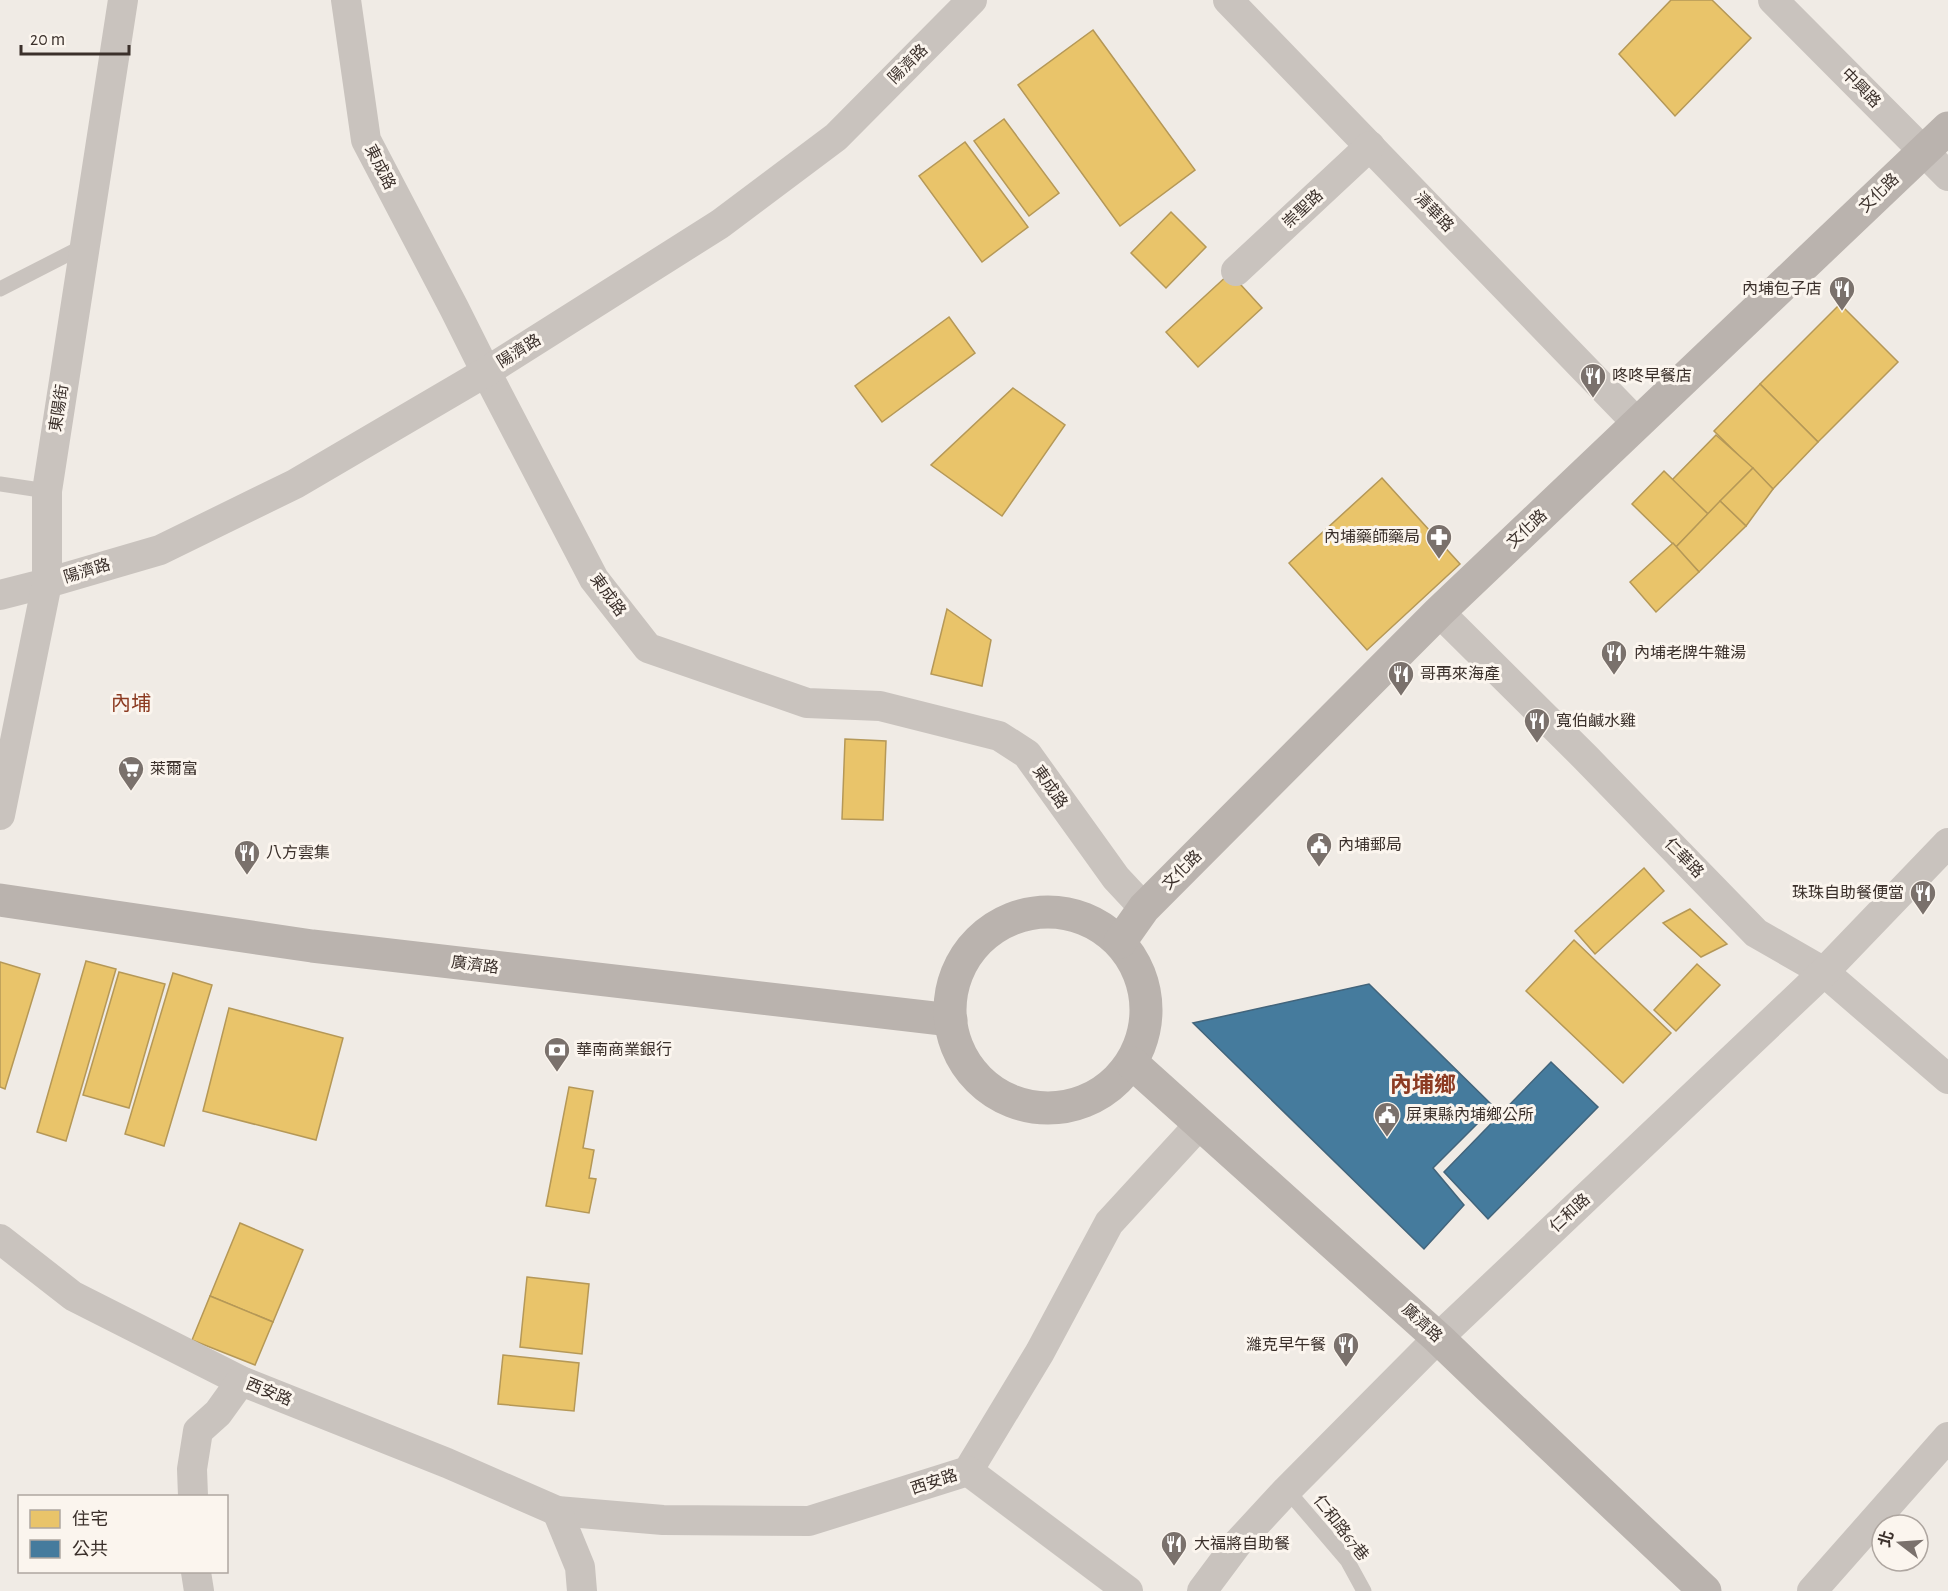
<svg xmlns="http://www.w3.org/2000/svg" width="1948" height="1591" viewBox="0 0 1948 1591" font-family="'Alegreya Sans','Noto Sans TC',sans-serif">
<style>
.homes{fill:#e9c46a;stroke:#b59857;stroke-width:1.5}
.public{fill:#457b9d;stroke:#42647b;stroke-width:1.5}
.lines{fill:none;stroke-linecap:round;stroke-linejoin:round}
.lane{stroke:#c9c3be;stroke-width:15}
.street{stroke:#c9c3be;stroke-width:30}
.secondary{stroke:#bab3ae;stroke-width:33}
.labels{text-anchor:middle;dominant-baseline:central;stroke-width:6;stroke-linejoin:round;paint-order:stroke}
.street-label{font-size:16px;fill:#3b302b;stroke:#fbf5ee}
.poi-label{font-size:16px;fill:#3b302b;stroke:#fbf5ee;text-anchor:start}
.quarter-label{font-size:20px;fill:#8c3b22;stroke:#fbf5ee}
.district-label{font-size:22px;font-weight:bold;fill:#8c3b22;stroke:#fbf5ee}
</style>
<rect width="100%" height="100%" fill="#f0ebe5"/>
<g class="homes">
<path d="M1671,0H1712L1751,38L1675,116L1619,54Z"/>
<path d="M1093,30L1195,170L1120,226L1018,85Z"/>
<path d="M1004,119L1059,193L1029,216L974,141Z"/>
<path d="M965,142L1028,227L982,262L919,176Z"/>
<path d="M1171,212L1206,247L1166,288L1131,253Z"/>
<path d="M1230,273L1262,308L1198,367L1166,332Z"/>
<path d="M1840,304L1898,362L1818,442L1760,384Z"/>
<path d="M949,317L975,353L882,422L855,386Z"/>
<path d="M1760,384L1818,442L1773,489L1714,431Z"/>
<path d="M1013,388L1065,425L1002,516L931,465Z"/>
<path d="M1716,435L1753,468L1708,514L1672,480Z"/>
<path d="M1753,468L1773,489L1746,526L1720,501Z"/>
<path d="M1664,471L1708,514L1676,547L1632,504Z"/>
<path d="M1382,478L1460,564L1367,650L1289,563Z"/>
<path d="M1720,501L1746,526L1699,572L1676,547Z"/>
<path d="M1673,543L1699,572L1656,612L1630,582Z"/>
<path d="M947,609L991,640L982,686L931,674Z"/>
<path d="M845,739L886,741L883,820L842,819Z"/>
<path d="M1644,868L1664,891L1595,954L1575,931Z"/>
<path d="M1690,909L1727,944L1701,957L1663,923Z"/>
<path d="M1574,940L1671,1033L1623,1083L1526,991Z"/>
<path d="M86,961L116,969L66,1141L37,1132Z"/>
<path d="M0,962L40,974L5,1089L0,1087Z"/>
<path d="M1697,964L1720,985L1676,1031L1654,1010Z"/>
<path d="M119,972L165,984L129,1108L83,1095Z"/>
<path d="M173,973L212,985L164,1146L125,1134Z"/>
<path d="M229,1008L343,1038L316,1140L203,1111Z"/>
<path d="M569,1087L593,1091L583,1148L594,1150L589,1178L596,1179L589,1213L546,1206Z"/>
<path d="M240,1223L303,1250L273,1322L210,1296Z"/>
<path d="M527,1277L589,1284L582,1354L520,1347Z"/>
<path d="M210,1296L273,1322L255,1365L192,1340Z"/>
<path d="M503,1355L579,1363L574,1411L498,1404Z"/>
</g>
<g class="public">
<path d="M1369,984L1494,1107L1433,1168L1464,1205L1424,1249L1193,1023Z"/>
<path d="M1551,1062L1598,1107L1488,1219L1444,1172Z"/>
</g>
<g class="lines">
<g class="lane">
<path d="M0,289L84,246"/>
<path d="M0,484L47,491"/>
<path d="M1287,1490L1347,1560L1364,1591"/>
</g>
<g class="street">
<path d="M346,0L366,140L454,308L486,372L594,579L648,648L807,703L880,706L999,736L1027,754L1116,878L1144,908"/>
<path d="M1228,0L1638,424"/>
<path d="M1773,0L1948,176"/>
<path d="M1236,271L1370,146"/>
<path d="M0,595L47,583L160,550L295,484L486,372L720,224L836,137L972,0"/>
<path d="M1439,612L1586,758L1756,933L1824,972L1948,1079"/>
<path d="M0,815L47,583V491L123,0"/>
<path d="M0,1239L73,1296L241,1381L447,1463L557,1511L663,1520L809,1521L968,1471L1040,1352L1109,1223L1200,1124"/>
<path d="M968,1471L1128,1591"/>
<path d="M193,1496L192,1469L198,1431L218,1413L241,1381"/>
<path d="M557,1511L580,1567L582,1591"/>
<path d="M196,1572L199,1591"/>
<path d="M1202,1591L1237,1544L1287,1490L1438,1338L1824,972L1948,843"/>
<path d="M1812,1591L1948,1437"/>
</g>
<g class="secondary">
<path d="M0,900L312,946L951,1020"/>
<circle cx="1048" cy="1010" r="98"/>
<path d="M1120,942L1144,908L1439,612L1948,128"/>
<path d="M1132,1063L1438,1338L1488,1386L1705,1591"/>
</g>
</g>
<defs>
<g id="restaurant-pin" transform="scale(1.35)"><path d="M0 17L-7.5 6A9.5 9.5 0 1 1 7.5 6Z" fill="#7a716c" stroke="#fbf5ee"/><path d="M-5-6h1v4h1v-4h1v4h1v-4h1v5L-1.5 .5V6h-2V.5L-5-1ZM5-6V6H3V1.5H1.5Q1.5-4 5-6Z" fill="#fff"/></g>
<g id="pharmacy-pin" transform="scale(1.35)"><path d="M0 17L-7.5 6A9.5 9.5 0 1 1 7.5 6Z" fill="#7a716c" stroke="#fbf5ee"/><path d="M-2-6h4v4h4v4h-4v4h-4v-4h-4v-4h4Z" fill="#fff"/></g>
<g id="supermarket-pin" transform="scale(1.35)"><path d="M0 17L-7.5 6A9.5 9.5 0 1 1 7.5 6Z" fill="#7a716c" stroke="#fbf5ee"/><path d="M-6-5.5h2.5l.6 2H6L4.5 2H-2.5L-4.4-4H-6ZM-1.5 3.2a1.3 1.3 0 1 0 .1 0ZM3 3.2a1.3 1.3 0 1 0 .1 0Z" fill="#fff"/></g>
<g id="civic-pin" transform="scale(1.35)"><path d="M0 17L-7.5 6A9.5 9.5 0 1 1 7.5 6Z" fill="#7a716c" stroke="#fbf5ee"/><path d="M-.6-6.5H3V-4.5H.6V-3L4-1V1h2V6H-6V1h2V-1L-.6-3ZM-1.2 2.5V6h2.4V2.5Z" fill="#fff"/></g>
<g id="bank-pin" transform="scale(1.35)"><path d="M0 17L-7.5 6A9.5 9.5 0 1 1 7.5 6Z" fill="#7a716c" stroke="#fbf5ee"/><path d="M-6-4H6V4H-6ZM0-2.3a2.3 2.3 0 1 0 0 4.6a2.3 2.3 0 1 0 0-4.6Z" fill="#fff"/></g>
</defs>
<g fill-rule="evenodd">
<use href="#restaurant-pin" x="1842" y="289"/>
<use href="#restaurant-pin" x="1593" y="376"/>
<use href="#pharmacy-pin" x="1439" y="537"/>
<use href="#restaurant-pin" x="1614" y="653"/>
<use href="#restaurant-pin" x="1401" y="674"/>
<use href="#restaurant-pin" x="1537" y="721"/>
<use href="#supermarket-pin" x="131" y="769"/>
<use href="#civic-pin" x="1319" y="845"/>
<use href="#restaurant-pin" x="247" y="853"/>
<use href="#restaurant-pin" x="1923" y="893"/>
<use href="#bank-pin" x="557" y="1050"/>
<use href="#civic-pin" x="1387" y="1115"/>
<use href="#restaurant-pin" x="1346" y="1345"/>
<use href="#restaurant-pin" x="1174" y="1544"/>
</g>
<g class="labels">
<g class="street-label">
<text transform="translate(908 64) rotate(-45)">陽濟路</text>
<text transform="translate(1861 88) rotate(45)">中興路</text>
<text transform="translate(380 167) rotate(63)">東成路</text>
<text transform="translate(1879 193) rotate(-44)">文化路</text>
<text transform="translate(1303 209) rotate(-43)">崇聖路</text>
<text transform="translate(1434 212) rotate(46)">清華路</text>
<text transform="translate(519 351) rotate(-32)">陽濟路</text>
<text transform="translate(59 408) rotate(-81)">東陽街</text>
<text transform="translate(1527 529) rotate(-43)">文化路</text>
<text transform="translate(87 571) rotate(-17)">陽濟路</text>
<text transform="translate(608 595) rotate(54)">東成路</text>
<text transform="translate(1050 787) rotate(55)">東成路</text>
<text transform="translate(1684 858) rotate(46)">仁華路</text>
<text transform="translate(1182 870) rotate(-45)">文化路</text>
<text transform="translate(475 965) rotate(7)">廣濟路</text>
<text transform="translate(1570 1213) rotate(-43)">仁和路</text>
<text transform="translate(1422 1323) rotate(43)">廣濟路</text>
<text transform="translate(269 1392) rotate(22)">西安路</text>
<text transform="translate(934 1482) rotate(-18)">西安路</text>
<text transform="translate(1341 1528) rotate(52)">仁和路67巷</text>
</g>
<g class="poi-label">
<text x="1822" y="289" text-anchor="end">內埔包子店</text>
<text x="1612" y="376">咚咚早餐店</text>
<text x="1420" y="537" text-anchor="end">內埔藥師藥局</text>
<text x="1634" y="653">內埔老牌牛雜湯</text>
<text x="1420" y="674">哥再來海產</text>
<text x="1556" y="721">寬伯鹹水雞</text>
<text x="150" y="769">萊爾富</text>
<text x="1338" y="845">內埔郵局</text>
<text x="266" y="853">八方雲集</text>
<text x="1904" y="893" text-anchor="end">珠珠自助餐便當</text>
<text x="576" y="1050">華南商業銀行</text>
<text x="1406" y="1115">屏東縣內埔鄉公所</text>
<text x="1326" y="1345" text-anchor="end">濰克早午餐</text>
<text x="1194" y="1544">大福將自助餐</text>
</g>
<g class="quarter-label">
<text x="131" y="704">內埔</text>
</g>
<g class="district-label">
<text x="1423" y="1085">內埔鄉</text>
</g>
</g>
<rect x="18" y="1495" width="210" height="78" fill="#fbf5ee" stroke="#aea6a0" stroke-width="1.5"/>
<rect x="30" y="1510" width="30" height="18" fill="#e9c46a" stroke="#aea6a0" stroke-width="1.5"/>
<text x="72" y="1525" font-size="18" fill="#3b302b">住宅</text>
<rect x="30" y="1540" width="30" height="18" fill="#457b9d" stroke="#aea6a0" stroke-width="1.5"/>
<text x="72" y="1555" font-size="18" fill="#3b302b">公共</text>
<g transform="translate(1900 1543) rotate(287)"><circle r="28" fill="#fbf5ee" stroke="#aea6a0" stroke-width="1.5"/>
<path d="M0-4.5L10 22L0 15L-10 22Z" fill="#7a716c"/>
<text y="-9" font-size="16" font-weight="bold" text-anchor="middle" fill="#3b302b">北</text>
</g>
<path d="M21 45v9h108v-9" fill="none" stroke="#3b302b" stroke-width="3"/>
<text x="30" y="45" font-size="18" fill="#3b302b" stroke="#fbf5ee" stroke-width="4.5" paint-order="stroke">20 m</text>
</svg>
